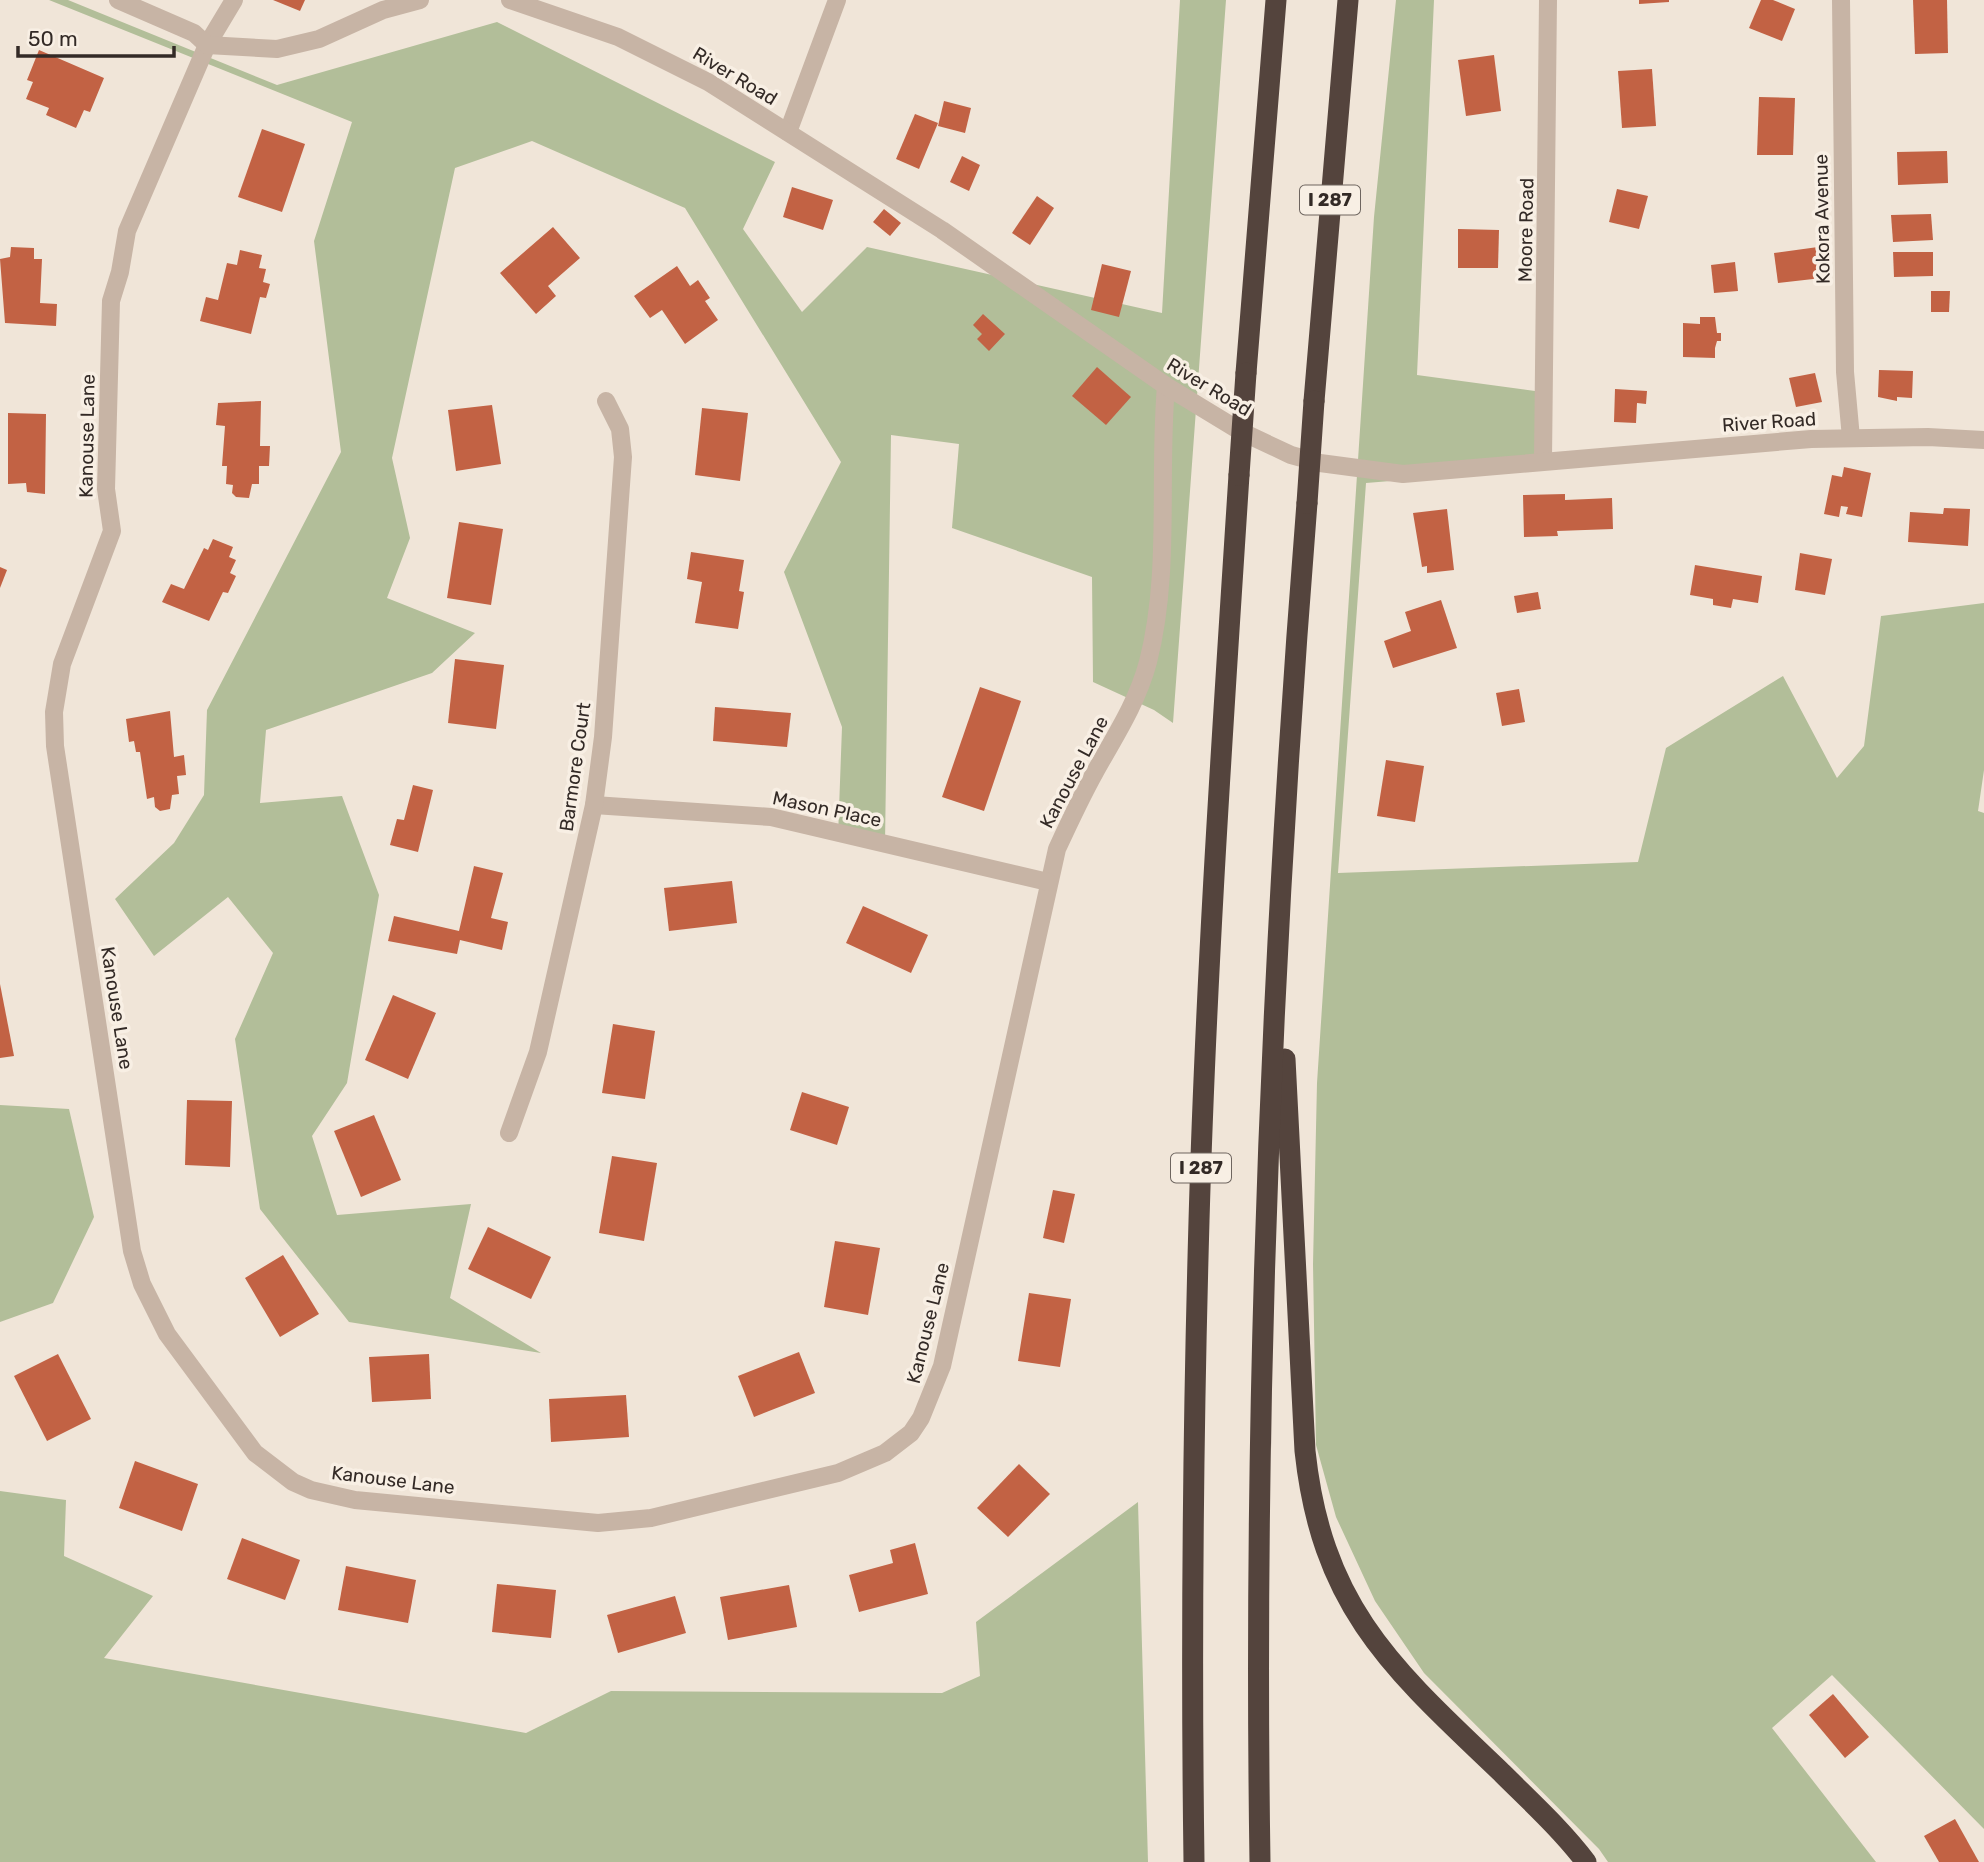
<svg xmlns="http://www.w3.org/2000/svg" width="1984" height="1862" viewBox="0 0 1984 1862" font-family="Rubik,sans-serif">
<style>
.green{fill:#b2be99}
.building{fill:#c26244}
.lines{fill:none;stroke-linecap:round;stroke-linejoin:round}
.minor{stroke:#c7b4a5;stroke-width:18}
.tertiary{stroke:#c7b4a5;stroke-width:18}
.motorway{stroke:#54443d;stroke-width:21}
.motorway-bridge{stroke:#54443d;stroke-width:21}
.labels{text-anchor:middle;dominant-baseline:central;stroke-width:7;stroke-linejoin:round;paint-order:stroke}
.shield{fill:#f8efe4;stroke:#6e655f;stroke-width:2}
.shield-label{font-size:18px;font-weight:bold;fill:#332a26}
.street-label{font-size:19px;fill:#332a26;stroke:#f8efe4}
</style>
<rect width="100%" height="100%" fill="#f0e5d8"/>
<g class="green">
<path d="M49,0H68L277,85L497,22L775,162L743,229L802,312L867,247L1162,313L1180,0H1226L1173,723L1154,710L1093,682L1092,577L952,528L959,444L891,435L885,843L838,837L842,727L784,572L841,462L685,208L532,141L455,168L392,458L410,538L387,598L475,633L432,673L266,730L260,803L342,796L379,895L347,1083L312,1136L337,1215L471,1204L450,1298L541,1353L349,1322L260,1209L235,1039L273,953L228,897L154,956L115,899L174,843L204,795L207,710L341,452L314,241L352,122Z"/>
<path d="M1396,0H1434L1417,375L1535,391L1538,469L1366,483L1338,873L1638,862L1666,748L1783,676L1837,778L1864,746L1881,616L1984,603V770L1978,811L1984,813V1829L1832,1675L1772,1728L1876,1862H1608L1599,1849L1424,1673L1375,1601L1336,1517L1316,1445L1313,1264L1317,1083L1374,217Z"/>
<path d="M0,1105L69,1109L94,1217L53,1303L0,1322Z"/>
<path d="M0,1491L66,1500L64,1556L153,1596L104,1658L526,1733L611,1691L942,1693L980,1676L976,1622L1138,1502L1148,1862H0Z"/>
</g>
<g class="building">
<path d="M273,0H305L300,11Z"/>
<path d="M1639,0H1669V2L1639,4Z"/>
<path d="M1761,0H1773L1795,9L1782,41L1749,28Z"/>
<path d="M1913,0H1947L1948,53L1915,54Z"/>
<path d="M39,50L104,78L90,112L84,110L76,128L46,115L49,108L26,99L33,82L27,80Z"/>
<path d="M1494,55L1501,111L1466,116L1458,60Z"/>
<path d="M1652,69L1656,126L1622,128L1618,71Z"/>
<path d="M1759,97L1795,98L1793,155H1757Z"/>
<path d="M944,101L971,108L965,133L938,126Z"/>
<path d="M915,114L938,123L919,169L896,159Z"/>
<path d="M262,129L305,144L282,212L238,197Z"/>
<path d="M1947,151L1948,183L1898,185L1897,152Z"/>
<path d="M962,156L980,165L969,191L950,182Z"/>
<path d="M792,187L833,200L823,230L783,217Z"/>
<path d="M1617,189L1648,196L1639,229L1609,222Z"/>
<path d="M1037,196L1054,208L1030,245L1012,233Z"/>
<path d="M884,209L901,223L890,236L873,222Z"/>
<path d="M1931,214L1933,240L1893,242L1891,215Z"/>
<path d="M553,227L580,258L548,286L556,296L536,314L500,273Z"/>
<path d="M1458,229L1499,230L1498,268H1458Z"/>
<path d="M11,247L34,248V259H42L40,303L57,304L56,326L5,323L0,259L10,257Z"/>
<path d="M1818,247L1822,278L1778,283L1774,253Z"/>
<path d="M240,250L262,255L259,268L266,269L263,282L270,284L266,298L260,297L251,334L200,321L206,297L218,300L227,263L237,265Z"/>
<path d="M1893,252H1933V276L1894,277Z"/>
<path d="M1735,262L1738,291L1714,293L1711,265Z"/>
<path d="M1102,264L1131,271L1119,317L1091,310Z"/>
<path d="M677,266L690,286L698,280L710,298L705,301L718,320L685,344L662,310L650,318L634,296Z"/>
<path d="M1931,291H1950L1949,312H1931Z"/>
<path d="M983,314L1005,334L989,351L977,339L982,334L973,325Z"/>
<path d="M1700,317H1715L1717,333H1721V341H1717L1715,348V358L1683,357V323L1700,324Z"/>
<path d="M1097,367L1131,397L1106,425L1072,396Z"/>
<path d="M1879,370L1913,371L1912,398L1897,397V401L1878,397Z"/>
<path d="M1815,373L1822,402L1796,407L1789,378Z"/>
<path d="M1615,389L1647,391L1646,404L1637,403L1636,423L1614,422Z"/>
<path d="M261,401L260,446H270L269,466H259V484H252L249,498L236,497L232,493L233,485L226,484L227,466H222L225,426L216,425L218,403Z"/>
<path d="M492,405L501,464L456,471L448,410Z"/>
<path d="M702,408L748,413L740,481L695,475Z"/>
<path d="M8,413L46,414L45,494L27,492L26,483L8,484Z"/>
<path d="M1844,467L1871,473L1862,517L1846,514L1848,507L1841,506L1839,517L1824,514L1832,475L1842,477Z"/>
<path d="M1565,494V500L1612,498L1613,529L1557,531L1558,536L1524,537L1523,495Z"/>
<path d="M1944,508L1970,509L1968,546L1908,542L1910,512L1943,514Z"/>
<path d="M1447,509L1454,570L1427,573V566L1422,567L1413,513Z"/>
<path d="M459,522L503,529L491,605L447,598Z"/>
<path d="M213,539L233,547L229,557L236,560L230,573L236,576L228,593L223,592L209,621L162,602L171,584L184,589L204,548L208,550Z"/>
<path d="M691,552L744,560L739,591L744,592L738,629L695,623L702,582L687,579Z"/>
<path d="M1800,553L1832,559L1825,595L1795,590Z"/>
<path d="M1695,565L1762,576L1758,603L1733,599L1731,608L1713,605V599L1690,595Z"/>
<path d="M0,567L7,570L0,588Z"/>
<path d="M1538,592L1541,609L1517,613L1514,596Z"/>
<path d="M1441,600L1457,648L1393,668L1384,641L1411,631L1405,612Z"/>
<path d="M455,659L504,665L496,729L448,723Z"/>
<path d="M980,687L1021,701L984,811L942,797Z"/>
<path d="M1519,689L1525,722L1502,726L1496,693Z"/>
<path d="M715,707L791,713L787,747L713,741Z"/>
<path d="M170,711L174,757L184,755L186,775L177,776L179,794L172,795L170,809L160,811L155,807L154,797L147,799L140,752H136L134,741L129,742L126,719Z"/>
<path d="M1386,760L1424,766L1415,822L1377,816Z"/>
<path d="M413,785L433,790L418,852L390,845L397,819L404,820Z"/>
<path d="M474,866L503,873L491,918L508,922L502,950L460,940L457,954L388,941L394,916L459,931Z"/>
<path d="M732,881L737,923L669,931L664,888Z"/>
<path d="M863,906L928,935L911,973L846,943Z"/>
<path d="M0,984L14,1056L0,1058Z"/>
<path d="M393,995L436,1013L408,1079L365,1060Z"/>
<path d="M613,1024L655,1031L645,1099L602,1093Z"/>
<path d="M802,1092L849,1107L837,1145L790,1130Z"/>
<path d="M187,1100L232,1101L230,1167L185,1165Z"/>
<path d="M374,1115L401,1180L361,1197L334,1131Z"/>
<path d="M612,1156L657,1163L644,1241L599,1233Z"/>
<path d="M1053,1190L1075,1194L1064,1243L1043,1238Z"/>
<path d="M488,1227L551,1257L531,1299L468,1269Z"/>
<path d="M835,1241L880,1248L868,1315L824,1307Z"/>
<path d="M283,1255L319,1314L280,1337L245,1278Z"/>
<path d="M1029,1293L1071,1299L1060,1367L1018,1361Z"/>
<path d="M799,1352L815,1393L754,1417L738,1376Z"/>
<path d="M58,1354L91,1419L47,1441L14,1376Z"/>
<path d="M429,1354L431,1399L372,1402L369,1357Z"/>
<path d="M626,1395L629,1437L551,1442L549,1399Z"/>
<path d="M135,1461L198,1484L182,1531L119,1508Z"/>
<path d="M1019,1464L1050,1494L1008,1537L977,1508Z"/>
<path d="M242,1538L300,1560L285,1600L227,1579Z"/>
<path d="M915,1543L928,1594L859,1612L849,1575L893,1563L890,1550Z"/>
<path d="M346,1566L416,1580L408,1623L338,1610Z"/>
<path d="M497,1584L556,1590L551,1638L492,1632Z"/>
<path d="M789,1585L797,1627L728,1640L720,1597Z"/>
<path d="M675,1596L686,1633L618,1653L607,1615Z"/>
<path d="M1833,1694L1869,1737L1845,1758L1809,1715Z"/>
<path d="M1955,1819L1979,1862H1939L1924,1836Z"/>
</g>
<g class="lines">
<g class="minor">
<path d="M234,0L207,45L127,231L120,272L111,301L106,489L112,531L62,664L54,712L55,746L132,1251L142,1284L167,1334L255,1453L293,1482L311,1490L355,1500L598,1523L651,1518L838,1473L885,1453L911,1433L921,1418L942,1366L1057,849C1069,823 1081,797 1095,772C1115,736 1137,703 1148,662C1171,572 1158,478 1166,386"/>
<path d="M1841,0L1845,372L1851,438"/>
<path d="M788,132L837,0"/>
<path d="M1543,460L1548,0"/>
<path d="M594,805L771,817L1048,882"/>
<path d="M509,1133L538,1052L594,805L603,737L623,457L620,429L606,401"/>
</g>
<g class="tertiary">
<path d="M118,0L194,33L207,45L277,49L319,39L383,10L420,0"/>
<path d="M510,0L618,37L708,82L942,230L1166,386L1240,431L1291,455L1320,463L1403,474L1811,439L1928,437L1984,440"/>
</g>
<g class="motorway">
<path d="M1246,373L1276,0"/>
<path d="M1314,401L1348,0"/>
<path d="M1285,1059L1305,1451C1322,1609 1394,1670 1502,1773C1531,1802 1561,1829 1586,1862"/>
<path d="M1194,1862C1191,1648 1193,1434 1199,1221C1206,972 1223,724 1239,475"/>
<path d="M1260,1862C1253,1409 1271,955 1307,503"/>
</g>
<g class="motorway-bridge">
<path d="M1239,475L1246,373"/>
<path d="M1307,503L1314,401"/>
</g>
</g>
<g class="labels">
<g class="shield">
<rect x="1300" y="185.5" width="60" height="29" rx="5"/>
<rect x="1171" y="1153.5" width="60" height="29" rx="5"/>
</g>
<g class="shield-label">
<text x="1330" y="200">I 287</text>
<text x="1201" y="1168">I 287</text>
</g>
<g class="street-label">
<text transform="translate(735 76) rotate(31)">River Road</text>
<text transform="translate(1822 219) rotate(-91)">Kokora Avenue</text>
<text transform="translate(1526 230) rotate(-89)">Moore Road</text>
<text transform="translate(1209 387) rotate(31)">River Road</text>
<text transform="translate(1769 422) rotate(-4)">River Road</text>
<text transform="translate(87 436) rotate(-89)">Kanouse Lane</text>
<text transform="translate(575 767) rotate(-82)">Barmore Court</text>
<text transform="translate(1074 772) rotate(-62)">Kanouse Lane</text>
<text transform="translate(827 809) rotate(12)">Mason Place</text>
<text transform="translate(117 1008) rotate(81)">Kanouse Lane</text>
<text transform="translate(928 1323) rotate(-76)">Kanouse Lane</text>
<text transform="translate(393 1480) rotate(7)">Kanouse Lane</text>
</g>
</g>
<path d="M18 46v10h156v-10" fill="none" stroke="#332a26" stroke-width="3.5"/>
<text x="28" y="46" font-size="21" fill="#332a26" stroke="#f8efe4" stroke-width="5" paint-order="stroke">50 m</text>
</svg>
